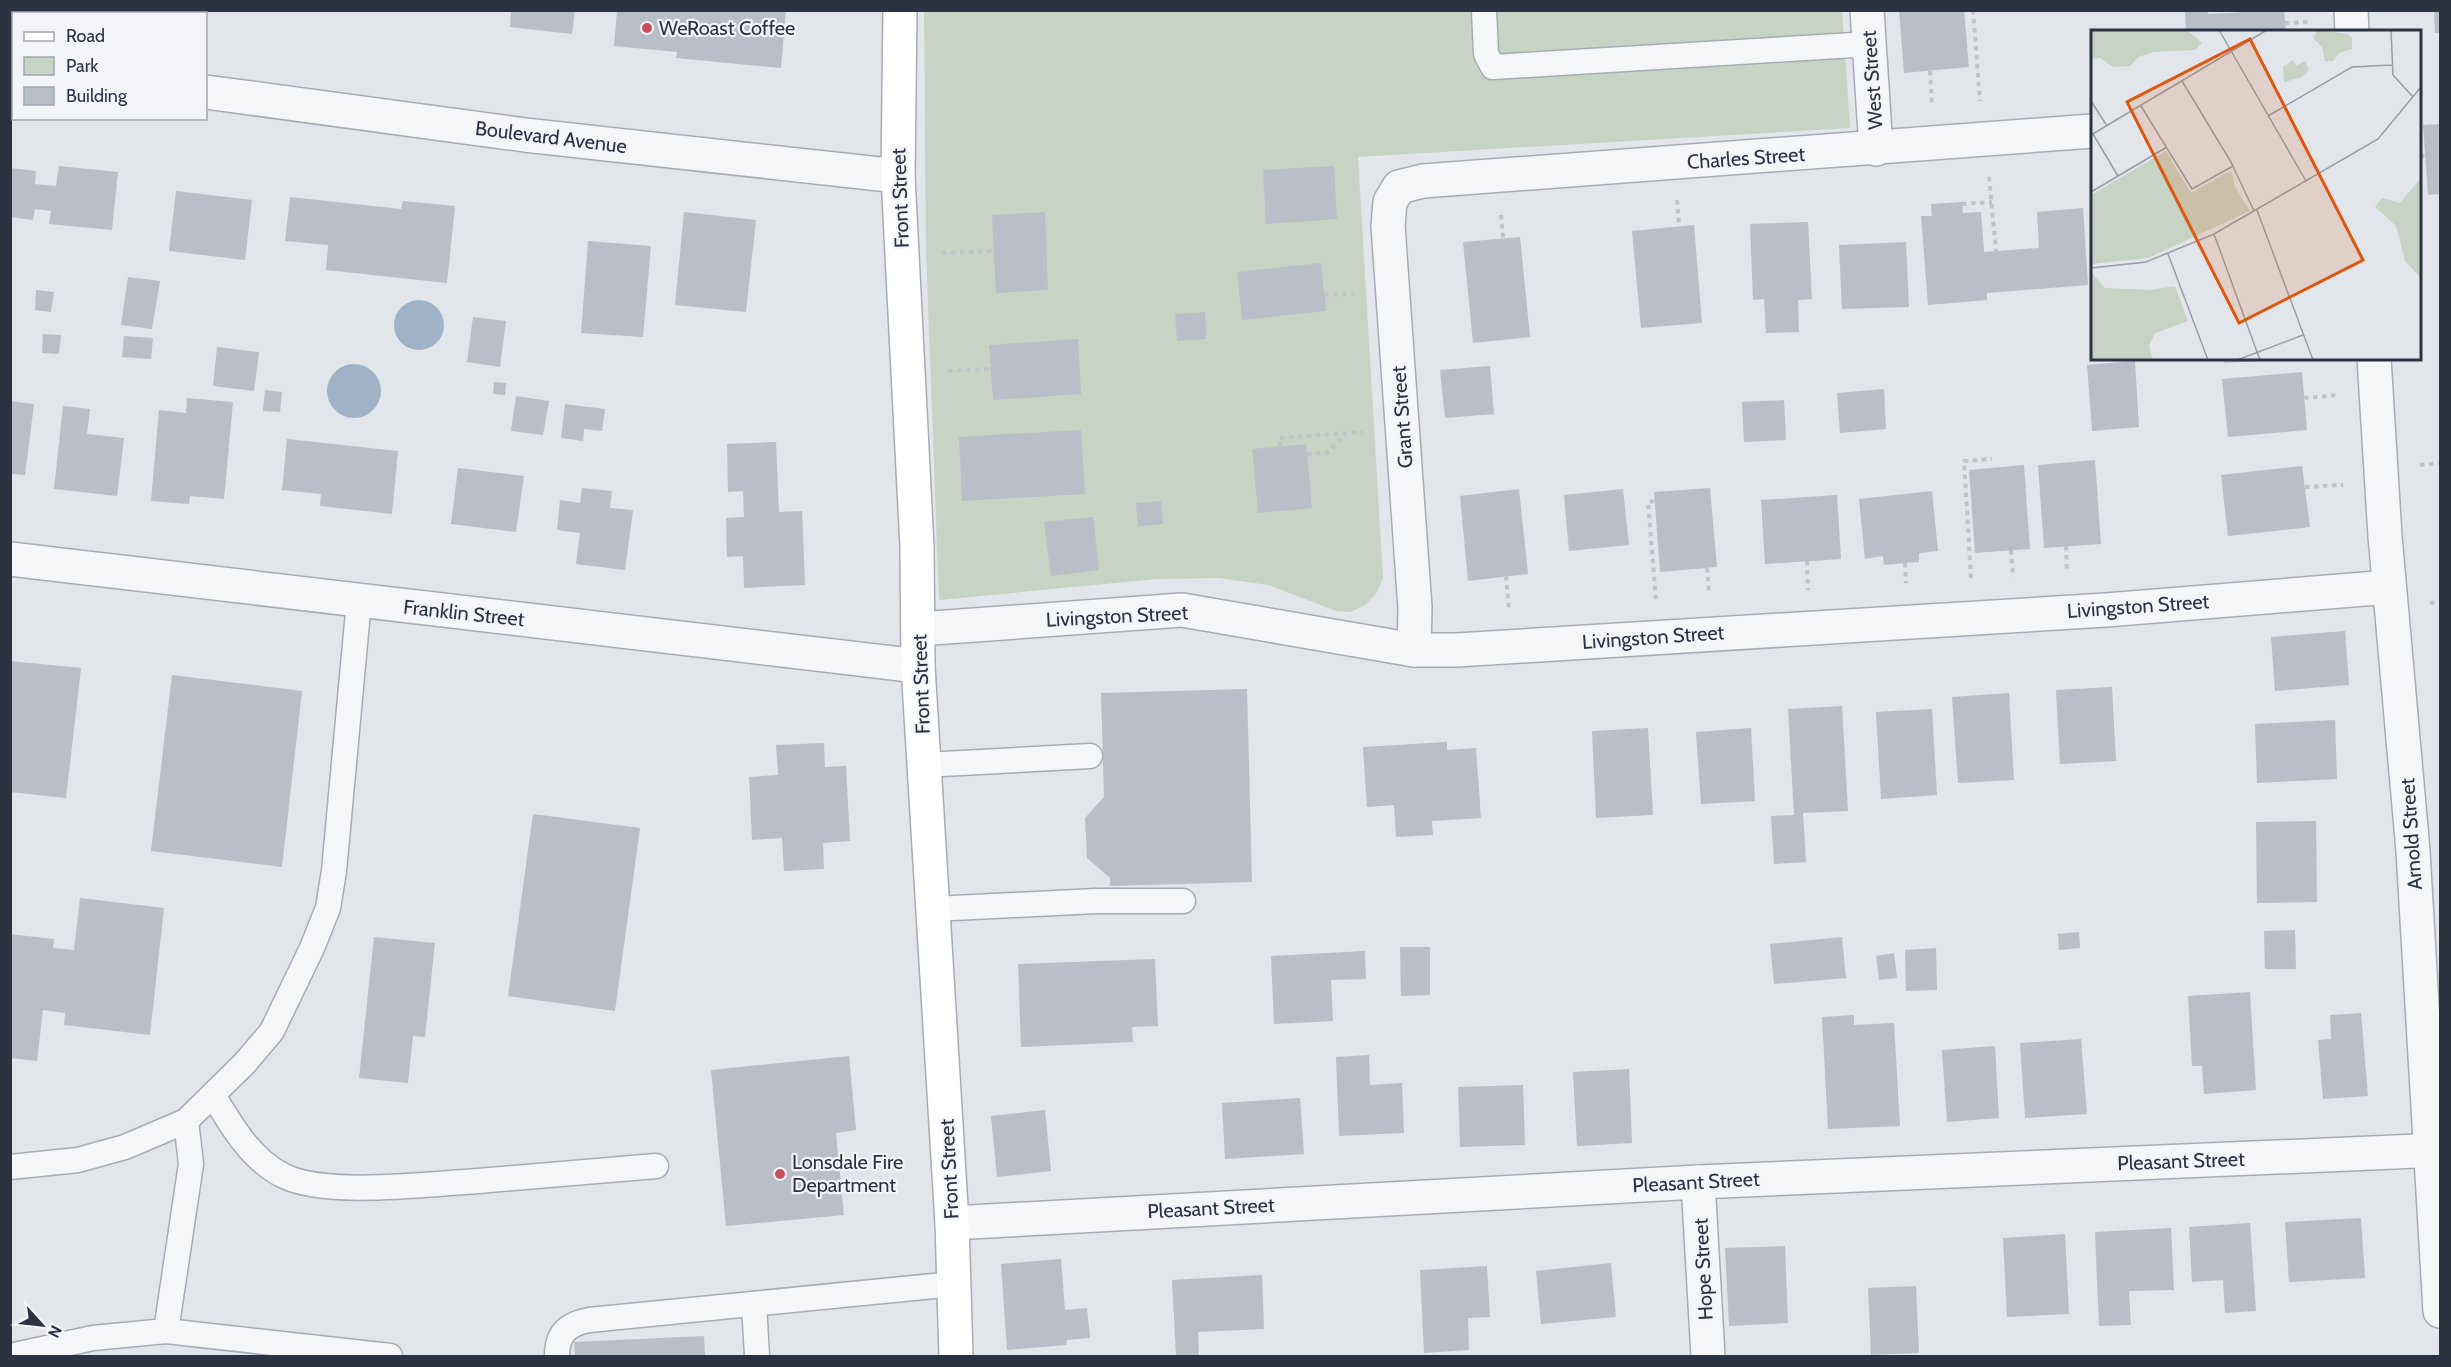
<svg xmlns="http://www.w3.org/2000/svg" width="2451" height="1367" viewBox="0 0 2451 1367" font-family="Cabin,sans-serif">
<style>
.green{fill:#c7d3c4}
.water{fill:#a0b2c7}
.building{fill:#babec6}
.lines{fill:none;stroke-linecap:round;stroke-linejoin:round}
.lane-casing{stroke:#a7acb4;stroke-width:27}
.street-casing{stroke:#a7acb4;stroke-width:36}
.secondary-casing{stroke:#a7acb4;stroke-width:36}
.path{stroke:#c0c3c8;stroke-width:4;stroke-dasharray:4.5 4.5;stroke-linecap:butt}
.lane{stroke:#f5f6f8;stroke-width:24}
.street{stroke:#f5f6f8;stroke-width:33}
.secondary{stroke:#fff;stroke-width:33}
.poi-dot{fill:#c6505e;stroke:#f2f4f7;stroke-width:2}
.labels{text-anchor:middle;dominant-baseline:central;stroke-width:4.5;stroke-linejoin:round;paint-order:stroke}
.poi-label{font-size:20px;fill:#2b3241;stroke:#f2f4f7;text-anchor:start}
.street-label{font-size:20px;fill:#2b3241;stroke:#f2f4f7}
.inset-road{fill:none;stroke:#999da6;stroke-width:1.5}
.view{fill:#df570f;fill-opacity:0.15;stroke:#df570f;stroke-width:3}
.inset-edge{fill:none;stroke:#2b3241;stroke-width:3}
</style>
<rect width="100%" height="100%" fill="#e2e5ea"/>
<path class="green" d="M924,11H1842L1850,128L1358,157L1383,578L1376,594L1365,605L1351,612L1336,611L1268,585L1219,578L1157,579L939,600L926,250Z"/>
<g class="water">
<circle cx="419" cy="325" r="25"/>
<circle cx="354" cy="391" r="27"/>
</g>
<g class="building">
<path d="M511,10H575L572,34L510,27Z"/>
<path d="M617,10H786L781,68L676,58L677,52L614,46Z"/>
<path d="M1899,10H1964L1969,67L1904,73Z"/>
<path d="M2192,10H2208V14L2284,10L2286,32H2186L2185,12Z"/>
<path d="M2434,10H2440V33H2435Z"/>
<path d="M2440,124V194L2428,195L2423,125Z"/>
<path d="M59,166L118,172L112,230L49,224L51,211L35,209L33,220L10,217V168L36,171L35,184L56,186Z"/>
<path d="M1334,166L1337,219L1266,224L1263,170Z"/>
<path d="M176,191L252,200L245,260L169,251Z"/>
<path d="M290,197L401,209L403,201L455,206L447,283L326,270L328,245L285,241Z"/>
<path d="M1962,202L1963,213L1981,212L1984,252L2039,248L2037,212L2083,208L2088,285L1987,293V300L1928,305L1921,216H1932L1931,204Z"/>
<path d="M684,212L756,220L746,312L675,305Z"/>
<path d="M1045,212L1048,290L996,293L992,215Z"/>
<path d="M1808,222L1812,299L1798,300L1799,332L1766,333L1764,299L1753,300L1750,224Z"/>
<path d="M1694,225L1702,323L1641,328L1632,231Z"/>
<path d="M1520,237L1530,337L1473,343L1463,242Z"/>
<path d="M588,241L651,246L643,337L581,333Z"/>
<path d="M1906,242L1909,307L1842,309L1839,245Z"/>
<path d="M1321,263L1326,311L1242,320L1237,272Z"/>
<path d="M128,277L160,281L152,329L121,325Z"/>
<path d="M36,290L54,292L51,312L35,310Z"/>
<path d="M1205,312L1206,339L1177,341L1175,314Z"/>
<path d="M473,317L506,321L500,367L467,362Z"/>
<path d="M43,334L61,335L59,354L42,353Z"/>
<path d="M124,336L153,338L151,359L122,357Z"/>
<path d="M1078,339L1081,394L993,400L989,345Z"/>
<path d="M217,347L259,352L254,391L213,386Z"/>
<path d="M2224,358H2276V360L2224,363Z"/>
<path d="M2135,361L2139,427L2092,431L2087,365Z"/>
<path d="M1490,366L1494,414L1445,418L1440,370Z"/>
<path d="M2302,372L2307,430L2228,437L2222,379Z"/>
<path d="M494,382L506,383L505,395L493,394Z"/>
<path d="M1884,389L1886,429L1840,433L1837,393Z"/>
<path d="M265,390L282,392L280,412L263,411Z"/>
<path d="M516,396L549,401L543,435L511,431Z"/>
<path d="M187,398L233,402L224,499L190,496L189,504L151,501L159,410L186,413Z"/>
<path d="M1784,400L1786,440L1744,442L1742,402Z"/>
<path d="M10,401L34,404L25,475L10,474Z"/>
<path d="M565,404L605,409L602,431L584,429L583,441L561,438Z"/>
<path d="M63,406L90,409L87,434L124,438L117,496L54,489Z"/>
<path d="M1081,430L1085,494L962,501L959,437Z"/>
<path d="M287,439L398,451L392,514L320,506L321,494L282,490Z"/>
<path d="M776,442L779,512L802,511L805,585L744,588L743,556L727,557L726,518L744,517L743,491L728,492L727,444Z"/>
<path d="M1306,444L1312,508L1258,513L1252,449Z"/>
<path d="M2095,460L2101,544L2044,548L2038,465Z"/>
<path d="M2024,465L2030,549L1975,553L1969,470Z"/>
<path d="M2302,466L2310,527L2228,536L2221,475Z"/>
<path d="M458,468L524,476L516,532L451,524Z"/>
<path d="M582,488L612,491L610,508L633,510L625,570L576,564L580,533L557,530L560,500L580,503Z"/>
<path d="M1710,488L1717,567L1660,572L1654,492Z"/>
<path d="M1519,489L1528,574L1468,581L1460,496Z"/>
<path d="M1623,489L1629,545L1569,551L1564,495Z"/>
<path d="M1932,491L1938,551L1919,553V562L1905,563L1884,565L1883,556L1865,559L1859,499Z"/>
<path d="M1837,495L1841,559L1765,564L1761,500Z"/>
<path d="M1161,501L1163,524L1138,526L1136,503Z"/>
<path d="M1093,517L1099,570L1051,576L1044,522Z"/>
<path d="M2345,631L2349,685L2275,691L2271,637Z"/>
<path d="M10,661L81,668L66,798L10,792Z"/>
<path d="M172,675L302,691L282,867L151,851Z"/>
<path d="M2112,687L2116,761L2060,764L2056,690Z"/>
<path d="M1247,689L1252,882L1110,886V878L1087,858L1085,818L1104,797L1101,693Z"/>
<path d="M2009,693L2014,780L1958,783L1952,697Z"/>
<path d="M1842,706L1848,811L1803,813L1806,862L1774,864L1771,816L1794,815L1788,709Z"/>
<path d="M1932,709L1937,795L1881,799L1876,712Z"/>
<path d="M2335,720L2337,779L2257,783L2255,724Z"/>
<path d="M1648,728L1653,815L1596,818L1592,731Z"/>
<path d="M1751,728L1755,801L1701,804L1696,732Z"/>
<path d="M1447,742V750L1476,748L1481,818L1432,821L1433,835L1396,837L1394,805L1367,807L1363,747Z"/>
<path d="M824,743L825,767L846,766L850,841L823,843L824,869L784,871L782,838L752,840L749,777L778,775L776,745Z"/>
<path d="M533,814L640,828L615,1011L508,996Z"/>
<path d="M2316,821L2317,902L2257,903L2256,822Z"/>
<path d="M80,898L164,908L150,1035L64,1025L65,1013L43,1010L37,1061L10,1058V934L54,939L53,948L74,950Z"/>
<path d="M2295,930L2296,969H2265L2264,931Z"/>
<path d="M2079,932L2080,948L2059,950L2058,934Z"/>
<path d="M374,937L435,943L425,1037L413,1036L408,1083L359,1078Z"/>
<path d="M1842,937L1846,978L1774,984L1770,944Z"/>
<path d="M1400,947H1430V995L1401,996Z"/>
<path d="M1936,948L1937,990L1906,991L1905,950Z"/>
<path d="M1365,951L1366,979L1331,980L1333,1021L1274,1024L1271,956Z"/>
<path d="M1894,953L1897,978L1879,980L1876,956Z"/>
<path d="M1155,959L1158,1026L1132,1027L1133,1042L1021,1047L1018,964Z"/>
<path d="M2250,992L2256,1090L2204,1094L2202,1066H2192L2188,996Z"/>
<path d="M2361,1013L2368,1096L2323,1099L2318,1040L2331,1039L2330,1015Z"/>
<path d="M1854,1015V1025L1894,1023L1900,1126L1828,1129L1822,1017Z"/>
<path d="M2081,1039L2087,1114L2025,1118L2020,1043Z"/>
<path d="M1995,1046L1999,1118L1947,1122L1942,1050Z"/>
<path d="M1369,1055L1370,1085L1402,1083L1404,1133L1339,1136L1336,1057Z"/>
<path d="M849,1056L856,1130L836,1133L844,1215L726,1226L711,1070Z"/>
<path d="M1629,1069L1632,1143L1577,1146L1573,1072Z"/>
<path d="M1523,1085L1525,1145L1460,1147L1458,1087Z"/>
<path d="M1300,1098L1304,1154L1225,1159L1222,1103Z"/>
<path d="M1045,1110L1051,1171L997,1177L991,1116Z"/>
<path d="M2361,1218L2365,1278L2289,1282L2285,1222Z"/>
<path d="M2250,1223L2256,1311L2225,1313L2223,1280L2192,1282L2189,1227Z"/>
<path d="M2171,1228L2174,1290L2129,1291L2131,1325L2099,1326L2095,1232Z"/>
<path d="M2065,1234L2069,1314L2007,1317L2003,1238Z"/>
<path d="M1785,1246L1788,1323L1729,1326L1725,1248Z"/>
<path d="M1061,1259L1065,1310L1087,1308L1090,1338L1067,1340L1066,1345L1007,1350L1001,1264Z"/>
<path d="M1611,1263L1616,1317L1541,1324L1536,1271Z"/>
<path d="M1487,1266L1490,1317L1468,1318L1469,1350L1424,1353L1420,1270Z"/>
<path d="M1262,1275L1264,1329L1198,1332L1199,1355L1176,1356L1172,1280Z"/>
<path d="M1916,1286L1919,1353L1871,1355L1868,1288Z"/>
<path d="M704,1336L705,1356H575L574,1342Z"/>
</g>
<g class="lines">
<g class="lane-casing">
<g id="lane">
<path d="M1484,10L1486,54L1493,67L1870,44"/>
<path d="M924,765L1090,756"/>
<path d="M934,909L1096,901H1183"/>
<path d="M213,1095C231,1125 251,1160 284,1176C325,1196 419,1185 465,1182C529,1177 593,1171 656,1166"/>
<path d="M10,1167L78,1160L125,1147L186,1121L245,1063L272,1031L312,948L328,908L334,871L359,601"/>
<path d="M754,1304L757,1356"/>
<path d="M166,1331L191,1164L186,1121"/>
<path d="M10,1356L93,1338L166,1331L390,1356"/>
<path d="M557,1356C557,1333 568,1324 589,1320L954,1284"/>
</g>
</g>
<g class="street-casing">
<g id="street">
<path d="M1867,10L1876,149"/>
<path d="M2351,10L2352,32"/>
<path d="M10,69L14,70"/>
<path d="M206,92L525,135L898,176"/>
<path d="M2374,358L2385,536L2413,851L2440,1311"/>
<path d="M10,559L918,666"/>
<path d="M919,629L1182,610L1414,650H1457L2106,610L2389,587"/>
<path d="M1414,650L1415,608L1388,226L1390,202L1399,187L1423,181L2092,131"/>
<path d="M1698,1182L1708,1356"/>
<path d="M952,1223L1698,1182L2440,1150"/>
</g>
</g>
<g class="secondary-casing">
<path id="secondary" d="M900,10L898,176L917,547L918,666L952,1223L956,1356"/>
</g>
<g class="path">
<path d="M1973,10L1980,101"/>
<path d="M2285,23L2311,22"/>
<path d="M1930,71L1932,105"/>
<path d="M2420,156H2426"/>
<path d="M1989,177L1996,251"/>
<path d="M1677,200L1679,226"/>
<path d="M1962,204L1992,202"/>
<path d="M1501,215L1503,238"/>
<path d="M942,253L994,251"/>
<path d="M1324,295L1354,294"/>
<path d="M948,371L991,369"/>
<path d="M2304,398L2338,395"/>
<path d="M1280,446L1279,438L1363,432"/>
<path d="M1307,454L1327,453L1346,434"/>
<path d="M2420,465L2440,463"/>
<path d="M2305,487L2343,485"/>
<path d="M1654,501L1648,502L1656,600"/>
<path d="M2066,546L2067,572"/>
<path d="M2011,550L2013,577"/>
<path d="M1807,561L1808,590"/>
<path d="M1905,563L1906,583"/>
<path d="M1707,568L1709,594"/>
<path d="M1506,576L1509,609"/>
<path d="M1971,578L1964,461L1992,459"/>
<path d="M2430,603L2440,602"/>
</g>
<use href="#lane" class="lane"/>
<use href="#street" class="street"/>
<use href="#secondary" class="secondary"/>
</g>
<g class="poi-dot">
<circle cx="647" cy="28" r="6"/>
<circle cx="780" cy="1174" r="6"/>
</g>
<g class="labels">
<g class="poi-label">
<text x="659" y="28">WeRoast Coffee</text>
<text x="792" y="1162">Lonsdale Fire<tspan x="792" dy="23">Department</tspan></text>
</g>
<g class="street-label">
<text transform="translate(1872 80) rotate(-94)">West Street</text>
<text transform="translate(551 137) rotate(7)">Boulevard Avenue</text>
<text transform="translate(1746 158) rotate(-4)">Charles Street</text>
<text transform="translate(900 198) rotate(-92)">Front Street</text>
<text transform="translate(1402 417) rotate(-94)">Grant Street</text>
<text transform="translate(2138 606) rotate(-4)">Livingston Street</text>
<text transform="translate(464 613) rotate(6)">Franklin Street</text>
<text transform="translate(1117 616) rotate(-3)">Livingston Street</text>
<text transform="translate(1653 637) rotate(-4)">Livingston Street</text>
<text transform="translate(921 684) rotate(-92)">Front Street</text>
<text transform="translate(2411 834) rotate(-94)">Arnold Street</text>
<text transform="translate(2181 1161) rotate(-2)">Pleasant Street</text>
<text transform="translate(949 1169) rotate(-93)">Front Street</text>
<text transform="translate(1696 1182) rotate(-3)">Pleasant Street</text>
<text transform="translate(1211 1208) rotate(-3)">Pleasant Street</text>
<text transform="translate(1703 1269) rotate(-93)">Hope Street</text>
</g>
</g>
<g transform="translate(2091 30)">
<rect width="330" height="330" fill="#e2e5ea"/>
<path d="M0,0H96L111,13L104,20L63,22L47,27L39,36L22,37L10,28L0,29ZM226,0L256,4L261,8V19L248,23L242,31H234L231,17L222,8ZM202,30L205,36L214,31L218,40L211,47L193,52L192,37ZM75,121L100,163L137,142L141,143L144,157L159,181L57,228L0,234V165ZM330,148V248L314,231L305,196L284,177L291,168L309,173ZM0,242L14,258L60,260L84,256L97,291L64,303L58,316L62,330H0Z" fill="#c7d3c4"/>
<path class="inset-road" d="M128,0L215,151M300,0L302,45L322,67M91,51L140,132L163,181M0,71L16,96M50,76L101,159L142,136M177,86L261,37L301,35M2,104L27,146M0,105L176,0M0,162L76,117M166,180L222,330M123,204L169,330M77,224L117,330M0,238L55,232L123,204L287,109L330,57M146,330L212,305"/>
<path class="view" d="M159,9L272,230L148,293L36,72Z"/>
<rect width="330" height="330" class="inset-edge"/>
</g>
<rect width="2451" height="1367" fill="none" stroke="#2b3241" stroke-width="24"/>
<rect x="12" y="12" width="195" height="108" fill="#f2f4f7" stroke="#a2a6ae" stroke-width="1.5"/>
<rect x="24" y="32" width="30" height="9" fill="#ffffff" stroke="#a2a6ae" stroke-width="1.5"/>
<text x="66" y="42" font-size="18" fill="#2b3241">Road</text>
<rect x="24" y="57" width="30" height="18" fill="#c7d3c4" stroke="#a2a6ae" stroke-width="1.5"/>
<text x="66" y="72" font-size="18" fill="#2b3241">Park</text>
<rect x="24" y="87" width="30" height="18" fill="#babec6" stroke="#a2a6ae" stroke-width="1.5"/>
<text x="66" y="102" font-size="18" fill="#2b3241">Building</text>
<g transform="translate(42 1325) rotate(117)" stroke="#f2f4f7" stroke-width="4.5" paint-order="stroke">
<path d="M0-4.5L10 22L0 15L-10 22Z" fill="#2b3241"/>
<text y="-9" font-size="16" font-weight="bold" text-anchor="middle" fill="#2b3241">N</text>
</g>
</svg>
